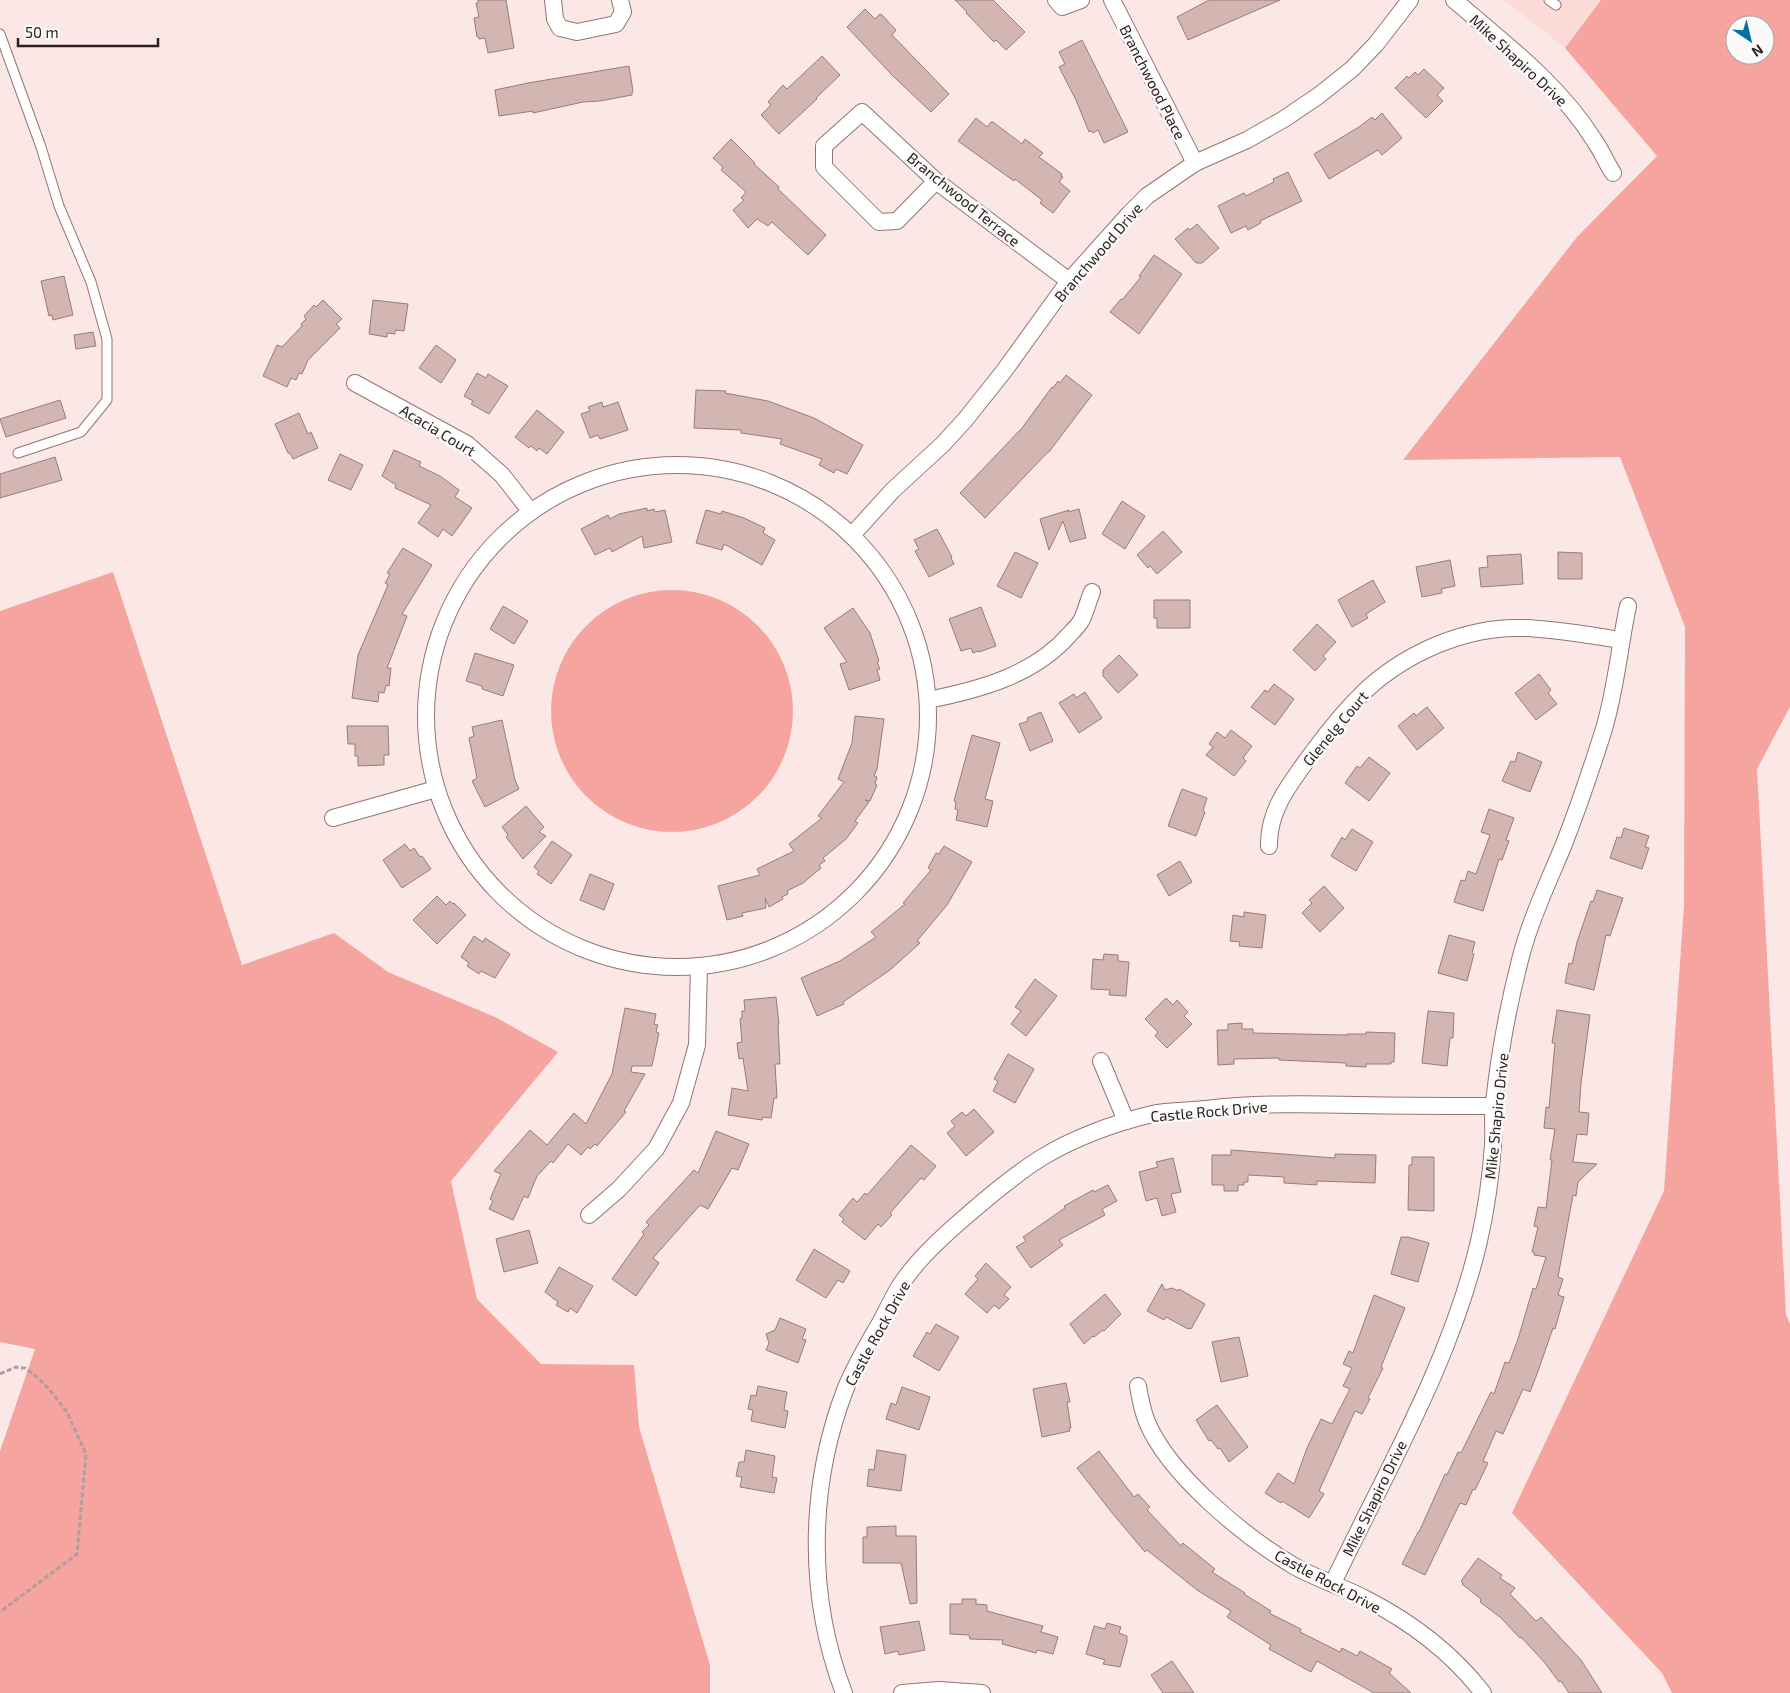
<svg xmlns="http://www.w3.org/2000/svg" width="1790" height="1693" viewBox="0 0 1790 1693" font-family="'Exo 2',sans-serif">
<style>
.built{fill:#fbdad8}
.forest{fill:#f6a49f;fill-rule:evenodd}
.building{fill:#d3b5b2;stroke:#987c7a}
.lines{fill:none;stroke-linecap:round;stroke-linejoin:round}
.service-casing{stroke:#917573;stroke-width:11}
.minor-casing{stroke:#917573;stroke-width:18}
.path{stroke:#af9e9d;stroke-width:3;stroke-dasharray:5 2.5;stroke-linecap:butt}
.service{stroke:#fff;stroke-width:9}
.minor{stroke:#fff;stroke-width:16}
.labels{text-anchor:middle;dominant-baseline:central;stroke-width:5;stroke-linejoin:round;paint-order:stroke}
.street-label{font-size:15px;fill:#2c2020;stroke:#fafafa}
</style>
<rect width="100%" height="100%" fill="#fbe8e6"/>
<path class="built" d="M1504,0H1601L1565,48Z"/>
<g class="forest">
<path d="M1601,0H1790V707L1757,769L1786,1314L1790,1324V1693H1672L1662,1673L1512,1513L1664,1191L1684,906L1685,627L1620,457L1403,460L1577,237L1657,156L1565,48ZM1735,25H1765V55H1735Z"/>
<path d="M113,572L242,965L334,933L388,972L495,1017L558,1052L451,1181L477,1299L541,1364L634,1365L639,1427L710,1665V1693H0V1451L35,1349L0,1342V611Z"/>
<circle cx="672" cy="711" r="121"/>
</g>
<g class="building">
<path d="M478,0H506L514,48L488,53L485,38L479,39V37H477L474,18L479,17L476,3H478Z"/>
<path d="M955,0H993L1025,32L1006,50L996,40L994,42L966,13L967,12Z"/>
<path d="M1209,0H1280L1188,40L1177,17Z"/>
<path d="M865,9L875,19L880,14L882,15L896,30L892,35L949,94L931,112L893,76L847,27Z"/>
<path d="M1082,40L1128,132L1104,143L1098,130L1093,133L1091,131L1089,132L1076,100L1059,67L1065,64L1059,52Z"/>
<path d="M822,56L840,75L816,98L817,99L779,134L761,115L771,105L768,102L783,85L787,89Z"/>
<path d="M629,66L633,91L632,92V95L600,101L583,102L533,113V111L499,116L495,90L528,83Z"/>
<path d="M1424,69L1444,88L1437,95L1443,101L1426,118L1395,88L1407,76L1409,78L1415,72L1418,75Z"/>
<path d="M1382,113L1402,138L1382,155L1378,150L1329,179L1314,154L1359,127L1372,117L1375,120Z"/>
<path d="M976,118L987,127L991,122H993L1022,144L1025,139L1043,153L1039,157L1062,174L1061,176L1063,177L1059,182L1070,191L1053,213L1040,203L1042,200L1015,179L1014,181L958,141Z"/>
<path d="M731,139L755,163L754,164L779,187L778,189L826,235L808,255L772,222L768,226L757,219L748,228L733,210L744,200L741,198L746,192L721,170L723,167L713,158Z"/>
<path d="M1288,172L1302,201L1260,221L1261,223L1248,230L1246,226L1231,233L1218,206L1244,193L1246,196L1274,182L1273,179Z"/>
<path d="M1197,224L1219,248L1202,263H1196L1175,239L1188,228L1190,230Z"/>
<path d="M1154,255L1182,274L1139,334L1110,312L1121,299L1122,300L1141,277L1139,276Z"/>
<path d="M64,276L73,315L53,320L52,315L49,316L41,281Z"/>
<path d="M323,300L342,319L336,324L340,328L308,360L302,374L299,373L296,380L291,378L287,387L263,376L277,345L282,347L302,326L301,324L306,319L304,316L314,305L316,307Z"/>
<path d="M373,300L408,304L404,331L395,330V334L387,333V337L369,334Z"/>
<path d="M93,332L96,346L76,349L74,335Z"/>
<path d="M436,345L456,360L441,383L419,368Z"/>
<path d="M477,373L486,378L488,374L508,386L489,414L471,404L473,401L464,396Z"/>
<path d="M1066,375L1092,395L1049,452H1048L985,518L960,493L1022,428L1052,387L1053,388L1058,381L1060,383Z"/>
<path d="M696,390L726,391L725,393L768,401L814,418L863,445L847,474L836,469L834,473L819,465L822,459L780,444L782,439L741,433V430L694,428Z"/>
<path d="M60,400L66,418L6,437L0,419Z"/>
<path d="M602,402L603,407L618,402L628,430L600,439L598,435L590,438L581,414L590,411L588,407Z"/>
<path d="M537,410L564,432L547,454L539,448L537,451L531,446L529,448L515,437Z"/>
<path d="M299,413L308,434L311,432L318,448L293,459L290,453H288L275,424Z"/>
<path d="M394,450L421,462L419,466L440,476L459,490L455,497L472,508L452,536L443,529L438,537L418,523L431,505L395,488L396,485L382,476Z"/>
<path d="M340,454L363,465L351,490L328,480Z"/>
<path d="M55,457L62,480L0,498V474Z"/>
<path d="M1122,501L1145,516L1125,549L1102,534Z"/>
<path d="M647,508V511L654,509L655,512L665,510L672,542L644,548L642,536L612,552L610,548L595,555L581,529L608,515L610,519L619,514Z"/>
<path d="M1079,509L1086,538L1070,542L1063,521L1049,550L1040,519L1069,510L1068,512Z"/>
<path d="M706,510L721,514L722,511L744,518L765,528L763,533L775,540L762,565L724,544L722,550L696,543Z"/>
<path d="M937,529L952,557L951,558L954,564L929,577L915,551L919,549L914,540Z"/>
<path d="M1163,531L1182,552L1157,574L1150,566L1148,568L1137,555Z"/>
<path d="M403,548L432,565L402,614L407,616L387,668H391L389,686L386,685L384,693L379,692L378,702L352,698L358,655L388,585L385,583L390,574L387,573Z"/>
<path d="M1015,552L1038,563L1021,598L997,586Z"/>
<path d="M1558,552L1582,553V579H1558Z"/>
<path d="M1521,554L1523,584L1481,587L1479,568L1488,567L1487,556Z"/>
<path d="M1450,560L1455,586L1441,589L1442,593L1422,597L1416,567Z"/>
<path d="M1373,580L1385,602L1366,614L1368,618L1352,627L1338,600Z"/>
<path d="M1154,600H1190V628H1157V618H1154Z"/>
<path d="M503,606L528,621L514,644L490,629Z"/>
<path d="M981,607L996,646L979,652L978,651L973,653L971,648L961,651L949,619Z"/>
<path d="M853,608L870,633L879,661L877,662L880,669L877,670L880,680L849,690L840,664L847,662L824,628Z"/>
<path d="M1317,624L1336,642L1323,656L1326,659L1315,671L1293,650Z"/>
<path d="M475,653L514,665L503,696L482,689V686L466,681Z"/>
<path d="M1119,655L1138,675L1118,693L1103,676V670Z"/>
<path d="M1539,674L1551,690L1548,693L1557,704L1536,720L1515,693Z"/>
<path d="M1274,684L1294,699L1275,725L1251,707L1265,690L1268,692Z"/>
<path d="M1085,692L1102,718L1079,733L1059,703L1074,694L1076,698Z"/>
<path d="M1427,707L1444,728L1417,750L1398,726L1414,713L1416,716Z"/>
<path d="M1041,712L1053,741L1030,751L1019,724L1028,721L1027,718Z"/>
<path d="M855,716L884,719L877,769L874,776L877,777L875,784L877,785L870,801L865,800L869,802L855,821L858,823L846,839L823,858L825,861L819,865L821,868L803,883L787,891L788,894L782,897L783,899L769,907L765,898L766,908L742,913L743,916L727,920L718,886L760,875L757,869L794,851L789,844L822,818L818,816L844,782L838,779L852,743Z"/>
<path d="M502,720L515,780L519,789L485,807L472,781L477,778L469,738L474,736L472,727Z"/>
<path d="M347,726H388L389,755H384V765L358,766V756H355V744H348Z"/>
<path d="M1231,730L1252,746L1243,758L1246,761L1234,776L1206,755L1213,747L1209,744L1217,732L1225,738Z"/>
<path d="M972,735L1000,743L985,799L993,801L987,827L956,820L958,810L955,809L956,802L954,801Z"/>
<path d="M1518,752L1542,762L1530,792L1502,781L1511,761L1515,762Z"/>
<path d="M1369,757L1390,773L1369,801L1345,783L1357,766L1360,768Z"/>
<path d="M1182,789L1207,798L1203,811L1205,812L1196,836L1168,826Z"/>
<path d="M526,806L544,827L539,832L546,836L523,859L506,837L508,835L502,827Z"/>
<path d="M1489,809L1514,818L1506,840L1509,841L1502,860L1499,859L1483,911L1454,902L1461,880L1465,881L1468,871L1476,874L1490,835L1481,832Z"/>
<path d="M1624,828L1649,836L1645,847L1649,848L1642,869L1610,858L1617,837L1621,838Z"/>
<path d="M1352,829L1373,842L1356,871L1331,856L1342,837L1345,840Z"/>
<path d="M552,841L572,855L551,884L537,874L539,871L534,867Z"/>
<path d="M405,844L410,851L414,848L420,857L422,856L431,869L402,888L383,860Z"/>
<path d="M944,846L972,862L947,905L917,941L920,943L890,970L843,1002L844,1004L817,1016L801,978L840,961L876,937L871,932L905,904L903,903L931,870L928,868L936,853L939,854Z"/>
<path d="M1180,861L1192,882L1169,896L1157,875Z"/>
<path d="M590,874L614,884L604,910L580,900Z"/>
<path d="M1324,886L1344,908L1320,932L1302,913L1312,903L1309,900Z"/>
<path d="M1597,890L1623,898L1610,936L1606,935L1594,990L1565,983L1569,963L1572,964L1577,942L1591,901L1593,902Z"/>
<path d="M437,896L446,905L450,901L453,904L454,903L466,915L437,944L413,920Z"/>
<path d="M1244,912L1266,915L1262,948L1239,946L1240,942L1230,941L1233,915L1244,917Z"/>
<path d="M1449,935L1475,942L1472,953L1474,954L1467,981L1438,973Z"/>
<path d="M474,936L483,942L485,938L510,954L495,978L481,971L479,974L467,966L469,963L461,957Z"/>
<path d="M1104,954L1118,955V961L1129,962L1126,996L1109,995L1110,990L1091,989L1093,959L1103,960Z"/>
<path d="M1035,979L1057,996L1026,1036L1011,1024L1021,1011L1015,1007Z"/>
<path d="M776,997L779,1024H778L780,1064H775L777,1098H774L771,1118L763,1117L762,1120L728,1115L732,1088L748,1091L743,1058L739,1059L737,1043L742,1042L740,1019L742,1018V1011H745L744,1000Z"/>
<path d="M1166,998L1173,1005L1177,1000L1188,1012L1184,1016L1192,1024L1167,1048L1155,1036L1158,1032L1145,1019Z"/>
<path d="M625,1008L656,1014L654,1024L658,1025L656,1032L659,1033L652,1066H632L631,1072L645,1074L624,1111L626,1112L597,1146L595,1144L590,1149L588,1147L581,1155L568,1144L553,1163L551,1161L537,1176L528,1198L524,1196L513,1220L489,1209L493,1201L490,1199L501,1174L494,1171L530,1130L547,1145L574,1113L586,1124L612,1074Z"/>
<path d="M1557,1010L1590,1015L1581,1083L1579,1112L1589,1113L1587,1135L1577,1134L1573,1162L1597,1164L1578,1182L1576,1196L1573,1195L1558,1277L1563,1279L1558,1295L1564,1297L1555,1329L1553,1328L1537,1374L1530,1392L1523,1389L1503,1434L1496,1431L1483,1461L1488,1463L1475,1490L1473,1489L1466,1505L1460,1503L1425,1575L1402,1564L1418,1532H1419L1445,1474L1447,1475L1458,1452L1460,1453L1462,1451L1491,1392L1494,1394L1505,1362L1509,1363L1518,1339L1533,1288L1536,1289L1546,1257L1534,1255V1252H1532L1538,1227L1534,1226L1538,1207L1546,1208L1552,1160H1550L1555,1129L1544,1128L1546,1107L1549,1108L1555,1043H1552Z"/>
<path d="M1428,1011L1454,1013L1453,1038H1450L1447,1066L1422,1063Z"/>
<path d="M1242,1023V1029H1253V1033L1347,1035V1034H1366V1032L1395,1033L1394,1062H1391V1064H1366V1067L1346,1066V1063L1279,1060V1058L1234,1059V1064L1218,1065L1217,1030H1228V1024Z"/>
<path d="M1008,1054L1034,1069L1015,1103L993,1091L998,1081L994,1079Z"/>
<path d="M974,1109L994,1132L966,1156L947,1133L955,1126L951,1121L962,1112L966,1116Z"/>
<path d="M716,1131L749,1144L738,1170L732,1168L708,1209L700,1205L653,1258L659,1263L636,1296L612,1279L644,1234L642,1232L649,1225L646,1222L694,1170L698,1173Z"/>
<path d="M911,1145L936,1166L924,1180L921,1178L890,1213L892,1215L881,1227L878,1224L865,1240L842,1222L844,1219L839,1215L853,1198L857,1202L865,1193L867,1195Z"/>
<path d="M1231,1150L1335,1158V1154L1376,1155L1375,1183L1317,1181V1185L1284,1183V1177L1248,1175V1182H1244V1185H1238V1191H1224V1185H1212V1155H1231Z"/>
<path d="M1412,1157H1434V1211L1408,1210L1409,1165H1412Z"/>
<path d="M1173,1158L1181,1192L1171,1194L1176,1212L1162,1216L1157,1198L1146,1201L1139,1172L1158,1167L1156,1162Z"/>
<path d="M1108,1185L1117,1201L1102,1209L1105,1215L1059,1240L1063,1245L1031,1268L1016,1247L1026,1241L1023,1237L1065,1208L1064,1206L1093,1190L1094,1192Z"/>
<path d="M529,1230L538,1263L504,1272L496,1239Z"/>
<path d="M1401,1237H1408L1429,1243L1418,1282L1391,1274Z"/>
<path d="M814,1249L850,1271L843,1283L838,1280L826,1298L796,1280Z"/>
<path d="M986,1263L1011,1287L1004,1295L1009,1299L999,1309L994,1305L987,1313L965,1294L978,1279L975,1276Z"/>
<path d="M559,1267L593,1286L577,1313L570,1308L568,1312L556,1305L558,1302L545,1292Z"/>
<path d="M1162,1284L1165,1290L1172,1288L1178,1291L1179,1289L1205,1304L1191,1329L1189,1328L1188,1329L1166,1317L1164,1320L1147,1311Z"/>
<path d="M1105,1294L1121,1314L1104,1331L1103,1330L1094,1337L1093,1336L1084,1344L1070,1324Z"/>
<path d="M1374,1295L1405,1308L1381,1367L1383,1368L1368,1398L1370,1399L1362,1414L1355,1411L1319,1491L1324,1494L1309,1518L1282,1501L1281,1503L1265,1493L1278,1473L1294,1484L1307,1448L1321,1419L1332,1424L1350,1389L1343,1386L1352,1368L1343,1364L1349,1351L1353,1353Z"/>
<path d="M780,1318L806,1329L802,1339L806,1340L798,1363L766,1350L769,1343L766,1334L775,1330Z"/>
<path d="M936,1324L959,1337L939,1371L913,1356L927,1332L930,1334Z"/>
<path d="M1239,1337L1248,1376L1221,1382L1212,1342Z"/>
<path d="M1066,1383L1070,1402H1067L1071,1428H1069L1070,1431L1042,1437L1033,1389Z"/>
<path d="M758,1386L787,1392L784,1410L788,1411L785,1428L751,1421L753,1410L748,1409L751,1395L756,1396Z"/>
<path d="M902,1387L930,1397L919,1430L886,1419L891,1403L896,1405Z"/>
<path d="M1217,1405L1248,1447L1229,1462L1220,1448L1218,1449L1211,1440L1209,1441L1196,1420Z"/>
<path d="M746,1450L775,1456L772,1477L777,1478L774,1493L740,1487L742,1477L736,1476L739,1462H744Z"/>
<path d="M877,1450L906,1455L901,1491L867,1486L869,1469L874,1470Z"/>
<path d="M1099,1451L1134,1497L1138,1494L1150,1507L1147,1510L1181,1546L1183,1543L1215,1569L1212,1572L1245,1593L1244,1594L1271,1611L1269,1613L1301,1629L1300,1632L1340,1652L1342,1648L1357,1656L1360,1651L1392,1669L1389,1673L1411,1693H1374L1317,1661L1311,1672L1269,1649L1271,1645L1227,1617L1231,1611L1197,1590L1147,1550L1145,1552L1113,1514L1077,1468Z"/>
<path d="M896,1526V1536H916L917,1603L910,1604L901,1563H863V1537H867V1527Z"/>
<path d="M1478,1558L1502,1575L1500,1578L1515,1588L1510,1594L1536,1621L1541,1617L1581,1660L1602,1693H1569L1561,1681L1559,1682L1545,1663L1521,1637L1520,1638L1500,1617L1480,1602L1481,1599L1462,1584L1463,1583L1461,1581Z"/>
<path d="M962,1599H976V1604L987,1605V1611L1043,1626L1041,1632L1058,1637L1053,1654L1037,1650L1036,1653L1002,1644L1003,1640L970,1639L969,1635L950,1634V1604H962Z"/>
<path d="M919,1621L925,1650L899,1655L898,1651L885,1654L880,1627Z"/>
<path d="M1107,1623L1121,1627L1119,1633L1127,1636V1642L1120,1667L1103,1664L1105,1660L1086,1654L1094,1626L1105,1629Z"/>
<path d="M1172,1661L1194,1693H1163L1151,1675Z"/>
</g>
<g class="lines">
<g class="service-casing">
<g id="service">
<path d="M1549,0L1556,5"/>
<path d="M0,34L41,147L59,206L91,282L107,339V400L81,432L18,453"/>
</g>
</g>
<g class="minor-casing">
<g id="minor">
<path d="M553,0L555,19L560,28L577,32L616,24L623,12L620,0"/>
<path d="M1056,0L1062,7L1081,0"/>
<path d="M1112,0L1195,163"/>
<path d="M1454,0C1503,42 1559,84 1594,140C1601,150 1606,162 1613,173"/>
<path d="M936,181L897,221L879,222L824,167V146L862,112L936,181L1069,281"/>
<path d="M355,383L467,444L502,475L531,512"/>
<circle cx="677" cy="716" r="251"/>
<path d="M852,535L893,490L943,444L965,420L1004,371L1069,281L1130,213L1147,196L1195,163L1247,140L1284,119L1318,96L1352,69L1376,44L1410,0"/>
<path d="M928,700C978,690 1033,676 1069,635C1073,631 1078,626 1081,621C1086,612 1088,601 1092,592"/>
<path d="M333,818L436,789"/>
<path d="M1269,846C1268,809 1292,781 1313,752C1329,730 1347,708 1367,689C1408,652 1467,626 1523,628C1556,629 1588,635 1621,640"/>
<path d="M1101,1061L1126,1121"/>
<path d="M589,1215L619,1189L656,1149L681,1103L697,1045L699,966"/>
<path d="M1138,1386C1140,1398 1142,1410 1147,1422C1169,1475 1245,1537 1294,1566C1317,1579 1343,1587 1366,1599C1411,1622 1452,1653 1483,1693"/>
<path d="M1333,1583C1385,1473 1451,1362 1479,1241C1486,1210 1491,1177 1493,1144C1494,1131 1492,1117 1494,1103C1499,1055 1508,1007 1520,960C1530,920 1548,883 1564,844C1578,808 1591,770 1603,732C1616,691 1619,648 1628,606"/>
<path d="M844,1693C807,1597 808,1487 845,1390C854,1367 867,1345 880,1323C888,1309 894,1293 904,1280C919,1258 943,1236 964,1218C988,1197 1014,1175 1041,1158C1074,1138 1115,1123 1152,1114C1169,1110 1188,1111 1206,1109C1256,1103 1307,1104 1358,1105C1403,1106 1448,1106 1493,1106"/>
<path d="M902,1693L939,1690L982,1693"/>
</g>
</g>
<path class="path" d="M0,1374L16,1367L21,1368H25L36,1376L49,1389L67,1412L86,1454L77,1554L0,1612"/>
<use href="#service" class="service"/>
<use href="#minor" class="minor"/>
</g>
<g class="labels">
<g class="street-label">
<text transform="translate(1519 60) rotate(43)">Mike Shapiro Drive</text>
<text transform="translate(1153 82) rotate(63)">Branchwood Place</text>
<text transform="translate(964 199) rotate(39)">Branchwood Terrace</text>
<text transform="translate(1098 252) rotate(-49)">Branchwood Drive</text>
<text transform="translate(438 430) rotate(31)">Acacia Court</text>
<text transform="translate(1335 728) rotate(-50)">Glenelg Court</text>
<text transform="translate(1209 1111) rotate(-5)">Castle Rock Drive</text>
<text transform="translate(1496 1116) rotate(-84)">Mike Shapiro Drive</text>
<text transform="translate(877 1333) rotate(-61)">Castle Rock Drive</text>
<text transform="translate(1374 1498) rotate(-64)">Mike Shapiro Drive</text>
<text transform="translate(1328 1581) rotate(28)">Castle Rock Drive</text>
</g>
</g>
<g transform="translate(1750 40) rotate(145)"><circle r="24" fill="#fafafa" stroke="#a8a3a3"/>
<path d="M0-4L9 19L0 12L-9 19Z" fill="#00729c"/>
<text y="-8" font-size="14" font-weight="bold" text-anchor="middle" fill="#2c2020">N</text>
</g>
<path d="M18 38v8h140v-8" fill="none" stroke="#2c2020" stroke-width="2.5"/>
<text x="25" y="38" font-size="15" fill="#2c2020" stroke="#fafafa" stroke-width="4" paint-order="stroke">50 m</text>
</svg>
